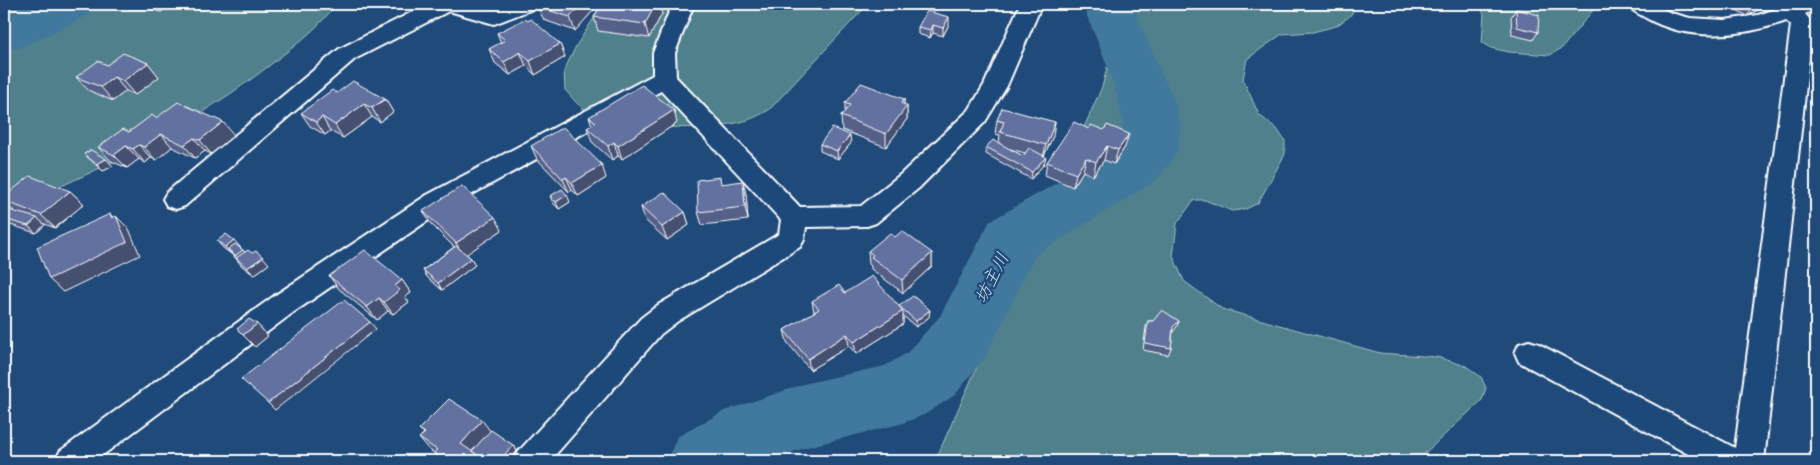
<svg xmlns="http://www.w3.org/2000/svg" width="1820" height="465" viewBox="0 0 1820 465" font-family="'Balsamiq Sans','Klee One',sans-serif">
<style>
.green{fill:#4f808b;stroke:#a7c0c5}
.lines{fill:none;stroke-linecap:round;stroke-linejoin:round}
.river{fill:#41799d;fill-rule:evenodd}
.street-casing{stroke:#fff;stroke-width:4}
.street{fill:#1f4a7a;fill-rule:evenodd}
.wall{fill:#546189;stroke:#fff;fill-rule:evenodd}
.shaded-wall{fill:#454f6f;stroke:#fff}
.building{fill:#62719f;stroke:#fff}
.labels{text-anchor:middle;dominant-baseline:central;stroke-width:4.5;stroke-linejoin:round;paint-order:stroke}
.water-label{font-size:18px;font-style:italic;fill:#d0dee6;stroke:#1f4a7a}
</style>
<rect width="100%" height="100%" fill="#1f4a7a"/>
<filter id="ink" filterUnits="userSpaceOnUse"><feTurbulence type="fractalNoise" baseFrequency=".02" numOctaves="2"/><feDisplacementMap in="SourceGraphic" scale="10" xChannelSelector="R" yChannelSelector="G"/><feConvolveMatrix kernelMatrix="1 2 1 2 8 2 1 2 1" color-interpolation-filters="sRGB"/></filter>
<g filter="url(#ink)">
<g class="green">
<path d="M4,4H336C319,27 301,41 279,58C199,122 98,173 4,210Z"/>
<path d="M603,4H868L769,110C763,113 756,117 748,120C709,132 617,131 581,107C576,103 570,95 565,90L564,71L576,46Z"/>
<path d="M1097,4H1357L1350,16L1336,26L1313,32L1282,34L1247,59L1243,79L1259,115L1277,129L1285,141V154L1258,203L1246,209L1232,211L1205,200H1194L1177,223L1173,256L1184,281L1222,309L1380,353L1437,357L1466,366L1481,377L1486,388L1482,400L1425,453L1420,461H935L1102,87L1108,64L1095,21Z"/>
<path d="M1478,4H1598L1562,48L1550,55L1509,52L1491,48L1482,42L1484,14Z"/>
</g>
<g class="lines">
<g class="river">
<path d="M28,4H96L89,15L22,47L4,52V15Z"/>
<path d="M1086,4H1136L1137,16L1176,106L1180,125L1179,148L1170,163L1155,181L1035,255L986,356L955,395L924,415L900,424L807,447L767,461H667L677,437L724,411L807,383L885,366L907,353L940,316L990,221L1113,151C1116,148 1120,145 1121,142C1133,122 1096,38 1087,16Z"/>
</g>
<g class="street-casing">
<g id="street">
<path d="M428,4H474L493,9L506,4H536L533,9L494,24L449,11L355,59L185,206L176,209L167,206L163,199L167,192L339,49Z"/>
<path d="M672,4H694L675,53L676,77L800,207L861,206L901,174L969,110L984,85L1020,4H1042L1007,86L985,122L919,188L876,223L867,226L806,227L804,240L800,247L678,321L661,334L550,461H515L519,451L641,318L658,305L779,234L781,220L661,91L445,209L294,312L95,461H56L60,451L274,296L427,195L653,75V53Z"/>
<path d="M1627,4H1653L1671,13L1690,18L1725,20L1758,15L1791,4H1816V9L1805,14L1813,23L1764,461H1701L1519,362L1515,353L1519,344L1529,341L1539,344L1735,448L1791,25L1786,21C1742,37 1688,42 1646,18C1639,14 1632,11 1627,4Z"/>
</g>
</g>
<use href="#street" class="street"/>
</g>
<g class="wall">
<path d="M130,4H171L161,12Z"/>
<path d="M529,4H599L575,31L544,20L539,10L530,7Z"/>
<path d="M602,4H668V5H662L660,8L662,14L649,38L598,31L594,17Z"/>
<path d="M1732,4H1763L1758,10L1747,16L1730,6Z"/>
<path d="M1516,9L1538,32L1533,40L1512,35L1511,17Z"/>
<path d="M949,24L943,36L933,33L930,38L918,34V27Z"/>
<path d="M497,33L560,44L565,57L535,75L526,66L510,75L495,63L489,49L501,43Z"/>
<path d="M148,63L159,77L135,95L126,91L113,101L88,90L76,77L107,65Z"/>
<path d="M385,99L393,112L380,122L372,117L343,138L330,131L325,135L310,126L301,113Z"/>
<path d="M904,99V105L907,106V119L886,147L842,130L841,116L845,111V103Z"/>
<path d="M589,117L677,123L622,159L618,156L612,160L592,142L587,128L592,125Z"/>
<path d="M156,118L234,135L211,154L205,151L195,158L172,147L156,160L151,158L145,163L139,159L127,168L111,161L98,147Z"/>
<path d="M997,120L1053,136L1044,156V164L1031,179L986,154V147L999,143L1000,135L995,134ZM1010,149L1025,153L1023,156Z"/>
<path d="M1089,129L1125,147L1114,164L1104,160L1093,176L1083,171L1073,187L1045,175L1047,162Z"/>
<path d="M851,143L838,159L820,151V144Z"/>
<path d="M531,146L606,178L578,196L572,190L569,192L537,159Z"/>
<path d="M84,154L106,159L113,166L103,171Z"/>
<path d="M722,184L746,194L748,220L702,225L698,212Z"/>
<path d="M70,191L84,204L55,228L42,223L45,225L36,233L4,223V210L15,212L4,202V197Z"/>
<path d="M550,196L570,202L559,209L553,203Z"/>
<path d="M641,207L685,212L689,225L667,240L645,220Z"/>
<path d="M423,211L502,230L466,254L471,258L475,265L442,290L427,277L423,270L454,247L431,224Z"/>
<path d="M895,237L932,253V266L903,293L871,269V266L869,264L868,251Z"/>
<path d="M217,241L240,247L245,252L269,264L254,275L242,266L232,254H231L223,248Z"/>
<path d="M329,276L402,280L411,293L405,297L409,302L393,314L388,311L377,320L339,289Z"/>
<path d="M845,293L899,307V306L929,317L916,327L903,316V324L856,354L849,346L810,370L787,342L784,330L814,312L812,301Z"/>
<path d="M1148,321H1179L1176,328L1173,331L1171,348L1168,355L1143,350L1146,327Z"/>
<path d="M257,324L268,336L255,347L237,329Z"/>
<path d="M419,429L490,431L513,445L517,451L509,461H440L434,453L428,449L419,438L424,433Z"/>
</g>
<g class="shaded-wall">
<path d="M155,4H171L161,12Z"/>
<path d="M582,4H599L575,31L570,17Z"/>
<path d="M655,4H662L660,8L662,14L649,38L645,24Z"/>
<path d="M1762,4H1763L1758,10L1747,16L1753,8Z"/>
<path d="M949,17V24L943,36V28Z"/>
<path d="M933,25V33L930,38L931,30Z"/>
<path d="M560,44L565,57L535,75L530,61Z"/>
<path d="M520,52L526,66L510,75L504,62Z"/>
<path d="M148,63L159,77L135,95L123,81Z"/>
<path d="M114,77L126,91L113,101L101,87Z"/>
<path d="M385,99L393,112L380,122L372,108Z"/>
<path d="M904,99V109L907,106V119L886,147V134L901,103Z"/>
<path d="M364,104L372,117L343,138L335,125Z"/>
<path d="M674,110L677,123L622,159L618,146Z"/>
<path d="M322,117L330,131L325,135L316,122Z"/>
<path d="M223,122L234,135L211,154L200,140Z"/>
<path d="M1055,122L1053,136L1043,158L1046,145Z"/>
<path d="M161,134L172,147L156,160L144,147Z"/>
<path d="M1129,134L1125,147L1114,164L1118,150Z"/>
<path d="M850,135L851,143L838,159L837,151Z"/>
<path d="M194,138L205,151L195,158L184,145Z"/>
<path d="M614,142L618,156L612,160L608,146Z"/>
<path d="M139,145L151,158L145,163L133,149Z"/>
<path d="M126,146L139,159L127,168L114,155Z"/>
<path d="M1107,146L1104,160L1093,176L1096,162Z"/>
<path d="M1046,157L1044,164L1031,179L1032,172Z"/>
<path d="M1086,158L1083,171L1073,187L1076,174Z"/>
<path d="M106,159L113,166L103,171L96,164Z"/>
<path d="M602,165L606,178L578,196L572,183Z"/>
<path d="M566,177L572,190L569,192L563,179Z"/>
<path d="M743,181L746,194L748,220L745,207Z"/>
<path d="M70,191L84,204L55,228L41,215Z"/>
<path d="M567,195L570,202L559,209L556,202Z"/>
<path d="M685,212L689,225L667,240L662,227Z"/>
<path d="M110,214L119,223L116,216L129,229L140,255L63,292L49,279L112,218Z"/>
<path d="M495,217L502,230L464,256L456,243Z"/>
<path d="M37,218L45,225L36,233L28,226Z"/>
<path d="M234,240L240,247L232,253L228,249L232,254H231L225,247Z"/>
<path d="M243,250L249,258L242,263L235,256Z"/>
<path d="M932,253V266L903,293L902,280Z"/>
<path d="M263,257L269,264L254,275L247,268Z"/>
<path d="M471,258L475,265L442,290L438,283Z"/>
<path d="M402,280L411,293L405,297L409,302L393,314L384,302L395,286Z"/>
<path d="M379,298L388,311L377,320L367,307Z"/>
<path d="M930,310L929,317L916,327V321Z"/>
<path d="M903,311V324L856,354L854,342Z"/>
<path d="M1179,321L1176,328L1171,334L1173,327Z"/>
<path d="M370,322L376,329L275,410L268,403Z"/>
<path d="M257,324L268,336L255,347L243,335Z"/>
<path d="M847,334L849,346L810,370L808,359Z"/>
<path d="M482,420L491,432L470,454L461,444Z"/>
<path d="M513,445L517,451L509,461H499Z"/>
<path d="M476,454L482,461H469Z"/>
</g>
<g class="building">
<path d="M537,4H582L570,17L538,7L540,5Z"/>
<path d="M602,4H656L645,24L594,17Z"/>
<path d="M1746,4H1762L1753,8Z"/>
<path d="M1516,9L1539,15L1538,32L1517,27Z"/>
<path d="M927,11L949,17L943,28L933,25L931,30L918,27Z"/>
<path d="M525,19L528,21L531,19L560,44L530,61L520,52L504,62L489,49L505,40L497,33Z"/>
<path d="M123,53L148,63L123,81L114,77L101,87L76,77L98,61L107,65Z"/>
<path d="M353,81L385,99L372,108L364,104L335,125L322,117L316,122L301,113L332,90L337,93Z"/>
<path d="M861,83L904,99L901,103L907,106L886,134L841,116L850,105L845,103Z"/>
<path d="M642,85L674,110L618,146L614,142L608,146L587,128L596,122L589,117Z"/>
<path d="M178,102L223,122L200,140L194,138L184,145L161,134L144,147L139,145L133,149L126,146L114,155L98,147L123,129L129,132L152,115L156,118Z"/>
<path d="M1002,108L1055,122L1046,145L1000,132L1004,122L997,120Z"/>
<path d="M1074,122L1089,129L1091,125L1104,130L1107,125L1129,134L1118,150L1107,146L1096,162L1086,158L1076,174L1047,162Z"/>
<path d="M563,127L602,165L572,183L566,177L563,179L531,146Z"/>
<path d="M832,128L850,135L837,151L820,144Z"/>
<path d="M993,140L1023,156L1029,148L1046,157L1032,172L986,147Z"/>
<path d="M91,150L106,159L96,164L84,154Z"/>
<path d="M30,176L70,191L41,215L4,201V197Z"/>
<path d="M720,177L721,184L743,181L745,207L698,212L697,180Z"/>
<path d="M462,186L495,217L456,243L423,211Z"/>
<path d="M562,189L567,195L556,202L550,196Z"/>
<path d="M664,192L685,212L662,227L641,207Z"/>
<path d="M5,209L37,218L28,226L4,219V210Z"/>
<path d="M110,214L112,218L116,216L127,242L49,279L37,247Z"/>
<path d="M902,231L932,253L902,280L871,257L873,255L868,251L890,233L895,237Z"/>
<path d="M226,234L234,240L225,247L217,241Z"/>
<path d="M235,244L243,250L235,256L228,249Z"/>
<path d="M456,246L471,258L438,283L423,270Z"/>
<path d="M248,250L252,253L256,251L263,257L247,268L236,258Z"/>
<path d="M365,250L402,280L395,286L400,290L384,302L379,298L367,307L329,276Z"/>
<path d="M872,276L903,311L854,342L847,334L808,359L784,330L819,309L812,301L839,285L845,293Z"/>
<path d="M913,296L930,310L916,321L899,306Z"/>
<path d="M344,300L370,322L268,403L241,379Z"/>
<path d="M1162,310L1179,321L1173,327L1171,348L1145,343L1148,321H1153Z"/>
<path d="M249,319L257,324L243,335L237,329Z"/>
<path d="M449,399L482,420L461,444L476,454L469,461H445L434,453L437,450L419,438L425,433L419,429Z"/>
<path d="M491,430L513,445L499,461H487L479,457L476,454L472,451Z"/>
</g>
</g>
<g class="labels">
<g class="water-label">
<text transform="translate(992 278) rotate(-63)">坊主川</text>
</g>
</g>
<rect width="1820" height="465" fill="none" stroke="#1f4a7a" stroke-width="20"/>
<rect x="10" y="10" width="1800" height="445" fill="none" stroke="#fff" stroke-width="2" filter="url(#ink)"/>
</svg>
